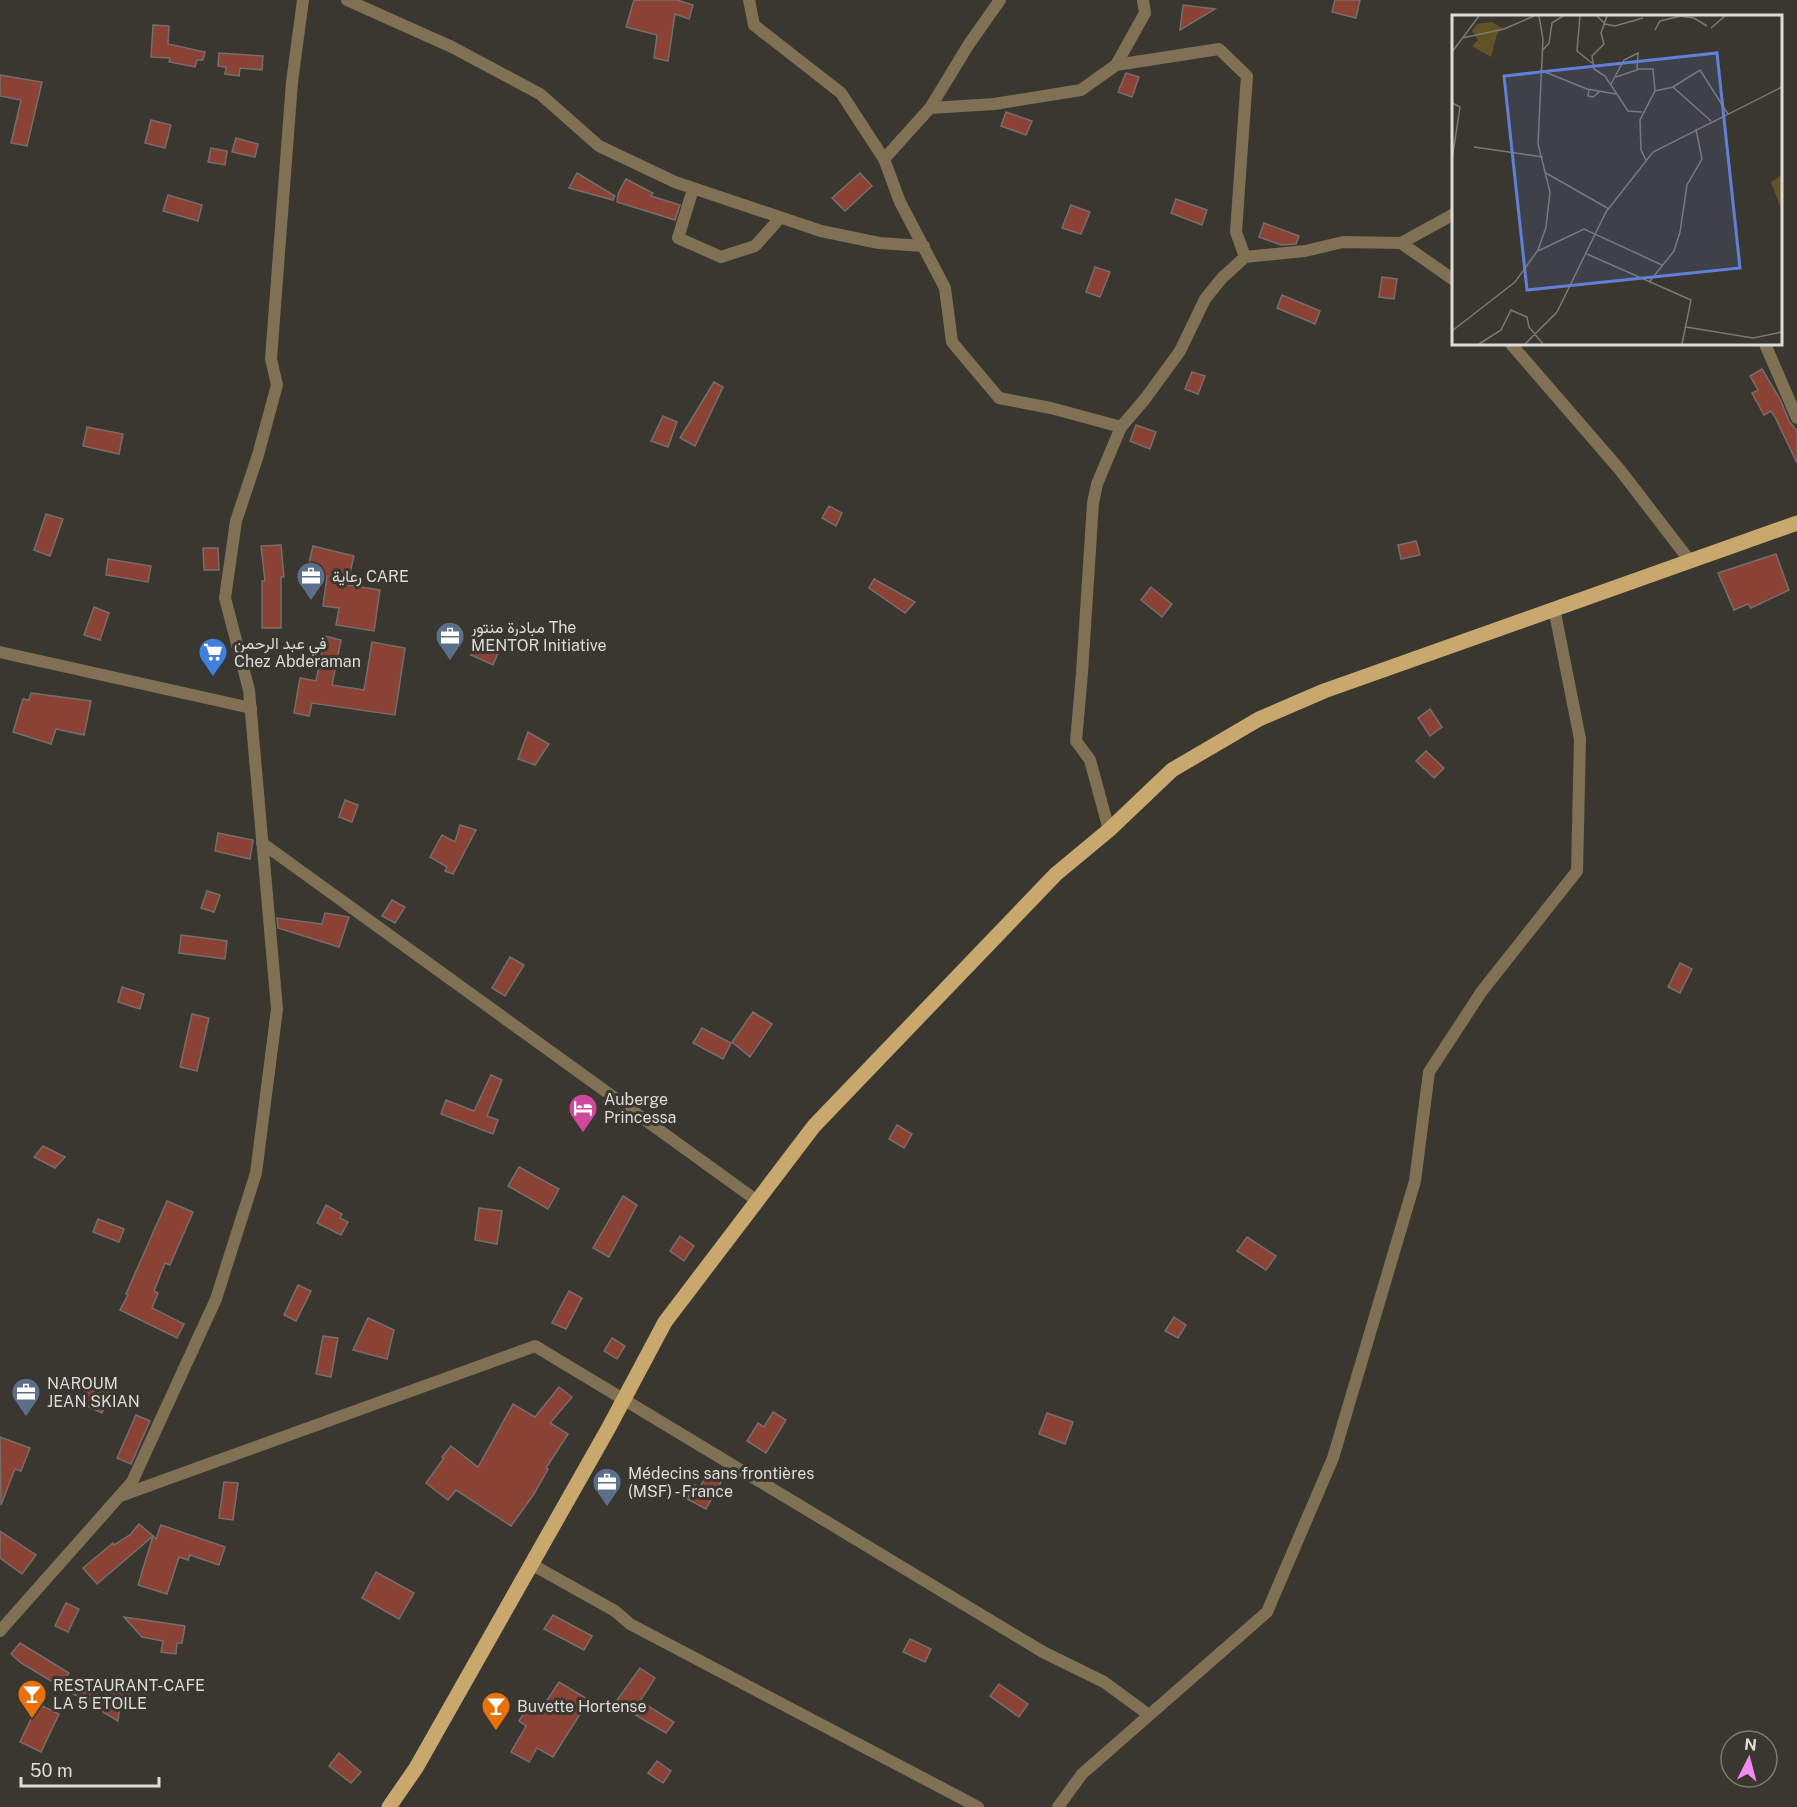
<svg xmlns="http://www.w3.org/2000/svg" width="1797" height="1807" viewBox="0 0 1797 1807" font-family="'Public Sans',Vazirmatn,sans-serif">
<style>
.building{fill:#8a4235;stroke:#776d6b;stroke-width:1.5}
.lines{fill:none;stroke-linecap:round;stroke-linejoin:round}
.street{stroke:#807054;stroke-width:12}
.primary{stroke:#c8a86d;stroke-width:15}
.labels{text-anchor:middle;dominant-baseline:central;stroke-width:6;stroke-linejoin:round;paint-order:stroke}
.poi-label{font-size:16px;fill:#dddcd8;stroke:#39372f;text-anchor:start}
.inset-road{fill:none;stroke:#7b7973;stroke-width:1.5}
.view{fill:#6080d8;fill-opacity:0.15;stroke:#6080d8;stroke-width:3}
.inset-edge{fill:none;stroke:#dddcd8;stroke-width:3}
</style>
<rect width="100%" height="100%" fill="#39372f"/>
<g class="building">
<path d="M634,0H677L693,5L689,19L675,14L668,61L654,58L657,35L626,27Z"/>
<path d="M1335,0H1360L1356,18L1332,12Z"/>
<path d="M1183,5L1215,9L1180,30Z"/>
<path d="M153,25L169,26L168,44L205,52L203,60H197L195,67L169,62L170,58L151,57Z"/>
<path d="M219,53L263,56L262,70L240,68L239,76L225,74L226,67L218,66Z"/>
<path d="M1126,73L1139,77L1132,97L1118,92Z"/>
<path d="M0,75L42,82L27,146L11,143L21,100L0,96Z"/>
<path d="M1006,112L1032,121L1026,135L1001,126Z"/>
<path d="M151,120L171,125L165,148L145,143Z"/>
<path d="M236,138L258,144L255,157L232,152Z"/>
<path d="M211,148L227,151L225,165L208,162Z"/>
<path d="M577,173L615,196L613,200L569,188Z"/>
<path d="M860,173L872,186L845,211L832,198Z"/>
<path d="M626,179L653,193L651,196L680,205L675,220L617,202L618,194Z"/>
<path d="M168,195L202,205L198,221L163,211Z"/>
<path d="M1176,199L1207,210L1202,225L1171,213Z"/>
<path d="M1071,205L1090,212L1081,234L1062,228Z"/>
<path d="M1264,223L1299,236L1296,244L1281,245L1259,237Z"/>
<path d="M1095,267L1110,272L1100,297L1086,292Z"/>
<path d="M1382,277L1397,279L1394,299L1379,297Z"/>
<path d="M1282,295L1320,311L1315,324L1277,308Z"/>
<path d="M1762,369L1781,401L1789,421L1797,431V463L1775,417L1771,411L1764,415L1752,393L1758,390L1750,376Z"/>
<path d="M1192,372L1205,376L1198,394L1185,389Z"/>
<path d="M714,382L723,387L695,446L680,438Z"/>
<path d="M663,416L677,422L668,447L651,441Z"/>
<path d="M1136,425L1156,432L1150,449L1130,441Z"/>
<path d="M87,427L123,434L119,454L83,446Z"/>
<path d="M829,506L842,513L836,526L822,518Z"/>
<path d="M46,514L63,519L50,556L34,550Z"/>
<path d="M1416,541L1420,555L1401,559L1398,545Z"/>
<path d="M281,545L284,577H281V628H262V581H265L261,546Z"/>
<path d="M313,546L354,556L347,585L380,590L374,631L336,625L339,608L323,606L327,576L307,571Z"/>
<path d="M203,548H218L219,570H204Z"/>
<path d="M1776,554L1789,590L1751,608L1748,604L1734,610L1718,573Z"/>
<path d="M108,559L151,566L148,582L106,575Z"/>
<path d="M874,579L915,602L905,613L869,588Z"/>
<path d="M1151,587L1172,604L1162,617L1141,600Z"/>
<path d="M94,607L109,613L100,640L84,635Z"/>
<path d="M325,636L341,640L332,685L364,690L372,642L405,648L395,715L312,703L309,716L294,713L300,678L316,681Z"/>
<path d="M477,642L499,651L493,665L471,655Z"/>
<path d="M31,693L91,701L84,735L56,729L51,744L13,732L23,699L29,700Z"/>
<path d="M1430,709L1442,727L1430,736L1418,718Z"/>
<path d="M528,732L549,744L535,765L518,759Z"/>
<path d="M1426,751L1444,768L1434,778L1416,761Z"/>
<path d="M345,800L358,805L352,822L339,817Z"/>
<path d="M460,825L476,830L453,874L445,871L447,867L430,857L442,835L455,842Z"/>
<path d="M218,833L253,840L250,859L215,851Z"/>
<path d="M207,891L220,895L214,912L201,908Z"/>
<path d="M392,900L405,907L395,923L382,916Z"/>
<path d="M325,913L349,917L339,947L278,928L277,918L322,924Z"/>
<path d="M181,935L227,941L225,959L179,953Z"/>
<path d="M510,957L524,965L505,996L492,988Z"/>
<path d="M1680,963L1692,969L1680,993L1668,987Z"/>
<path d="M122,987L144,994L140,1009L118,1002Z"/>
<path d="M753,1012L772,1024L750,1057L732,1042Z"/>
<path d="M192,1014L209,1018L197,1071L180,1067Z"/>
<path d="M702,1028L731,1043L723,1059L693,1043Z"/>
<path d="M491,1075L502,1080L487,1116L498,1120L493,1134L441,1114L446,1100L474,1111Z"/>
<path d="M897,1125L912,1134L904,1148L889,1139Z"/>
<path d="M43,1146L65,1157L55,1168L34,1157Z"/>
<path d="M519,1167L559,1189L548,1209L508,1186Z"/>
<path d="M623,1196L637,1205L609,1257L593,1248Z"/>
<path d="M167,1201L193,1212L170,1265L165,1263L154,1291L158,1293L152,1308L184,1324L177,1338L120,1310L128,1295L126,1294Z"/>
<path d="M326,1205L342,1214L340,1218L348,1222L341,1235L317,1223Z"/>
<path d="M479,1208L502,1211L497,1244L475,1240Z"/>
<path d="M98,1219L124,1229L119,1242L93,1232Z"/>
<path d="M680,1236L694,1246L684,1261L670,1251Z"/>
<path d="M1247,1237L1276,1256L1266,1270L1237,1251Z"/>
<path d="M298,1285L311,1291L296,1321L284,1315Z"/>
<path d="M569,1291L582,1298L566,1329L552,1323Z"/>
<path d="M1174,1317L1186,1325L1178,1338L1165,1331Z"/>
<path d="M368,1318L394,1330L387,1359L353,1350Z"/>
<path d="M323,1336L338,1338L331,1377L316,1374Z"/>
<path d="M612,1338L625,1346L617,1359L604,1351Z"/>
<path d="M92,1377L114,1386L102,1413L80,1403Z"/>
<path d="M559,1387L572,1397L550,1423L568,1434L546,1468L548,1469L534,1494L511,1526L456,1490L448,1500L426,1483L444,1458L442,1457L451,1446L478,1467L513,1404L535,1417Z"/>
<path d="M773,1412L786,1420L766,1453L747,1441L758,1423L764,1427Z"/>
<path d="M1047,1413L1073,1422L1065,1444L1039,1434Z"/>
<path d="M136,1415L150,1421L131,1464L117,1458Z"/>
<path d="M0,1437L30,1448L21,1471L15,1469L1,1505Z"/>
<path d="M707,1474L721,1482L706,1509L687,1499L695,1485L700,1487Z"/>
<path d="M224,1482L238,1483L233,1520L219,1518Z"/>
<path d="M139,1524L153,1536L97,1584L83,1568L113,1543L114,1545L130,1535Z"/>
<path d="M161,1525L225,1547L219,1565L190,1555L188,1560L179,1557L167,1594L138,1585L153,1536L156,1539Z"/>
<path d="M0,1531L36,1555L22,1574L0,1558Z"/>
<path d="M376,1572L414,1593L399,1619L362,1598Z"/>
<path d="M66,1603L79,1609L68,1632L55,1626Z"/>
<path d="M553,1615L592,1636L584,1650L544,1629Z"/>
<path d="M124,1617L185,1626L182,1643H177L176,1654L161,1652L163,1641L142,1637Z"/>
<path d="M910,1639L931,1649L925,1662L903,1652Z"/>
<path d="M20,1643L69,1673L61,1687L21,1663L11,1654Z"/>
<path d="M640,1668L655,1678L640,1701L674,1722L666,1733L615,1703Z"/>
<path d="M559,1682L589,1700L553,1757L537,1748L529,1762L511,1752L526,1726L519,1721L529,1705L540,1711Z"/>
<path d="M107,1684L129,1687L127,1707L120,1706L118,1721L65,1689L66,1687L105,1696Z"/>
<path d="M999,1684L1028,1704L1019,1717L990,1696Z"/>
<path d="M38,1704L59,1714L41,1752L20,1742Z"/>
<path d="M339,1753L361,1772L351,1783L329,1766Z"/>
<path d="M657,1761L671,1771L663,1783L648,1773Z"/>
</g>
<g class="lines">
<g class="street">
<path d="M347,0L452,47L540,94L599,146L675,182L821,231L879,243L924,246"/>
<path d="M749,0L754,25L841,93L884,159L900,202L945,288L952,342L999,398L1051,408L1121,427"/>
<path d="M1116,65L1219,49L1247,76L1236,232L1245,257"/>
<path d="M930,108L994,104L1081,90L1116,65L1145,13L1143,0"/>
<path d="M884,159L930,108L969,44L1000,0"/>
<path d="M693,189L678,238L721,257L755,246L780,218"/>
<path d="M1401,243L1454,214"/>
<path d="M1511,344L1620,470L1690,561"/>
<path d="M1765,344L1797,418"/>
<path d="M0,652L251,708"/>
<path d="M1109,830L1090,760L1076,741L1082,673L1093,503L1097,484L1121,427L1145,399L1180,351L1205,299L1222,278L1245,257L1305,251L1343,242L1401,243L1454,280"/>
<path d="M262,843L756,1200"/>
<path d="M120,1496L535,1346L1043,1652L1104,1682L1149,1715"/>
<path d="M531,1564L615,1611L630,1624L978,1807"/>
<path d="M0,1631L132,1482L216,1299L256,1173L277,1009L249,690L225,598L236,521L258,455L277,385L271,359L292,82L303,0"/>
<path d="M1058,1807L1082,1774L1267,1612L1333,1458L1415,1181L1429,1072L1482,991L1577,871L1580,739L1554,608"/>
</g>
<path class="primary" d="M389,1807L416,1768L608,1429L665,1322L814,1126L1056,874L1109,830L1172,770L1259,719L1324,691L1797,523"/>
</g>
<defs>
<g id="office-pin" transform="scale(1.5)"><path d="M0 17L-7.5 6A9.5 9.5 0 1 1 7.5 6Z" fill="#5c6f8a" stroke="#39372f"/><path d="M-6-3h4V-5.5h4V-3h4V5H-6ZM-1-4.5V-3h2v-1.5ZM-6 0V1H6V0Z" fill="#fff"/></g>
<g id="supermarket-pin" transform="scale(1.5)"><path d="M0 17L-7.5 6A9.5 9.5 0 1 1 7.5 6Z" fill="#3f7fe0" stroke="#39372f"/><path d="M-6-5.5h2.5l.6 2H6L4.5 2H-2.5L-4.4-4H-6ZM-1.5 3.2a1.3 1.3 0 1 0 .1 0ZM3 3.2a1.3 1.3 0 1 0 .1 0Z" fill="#fff"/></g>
<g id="hotel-pin" transform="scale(1.5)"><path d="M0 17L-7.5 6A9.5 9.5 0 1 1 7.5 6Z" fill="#d1479c" stroke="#39372f"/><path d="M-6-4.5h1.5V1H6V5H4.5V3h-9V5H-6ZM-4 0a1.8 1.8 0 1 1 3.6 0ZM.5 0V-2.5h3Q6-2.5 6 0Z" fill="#fff"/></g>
<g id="bar-pin" transform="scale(1.5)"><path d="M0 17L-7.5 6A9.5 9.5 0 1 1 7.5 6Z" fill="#e8710a" stroke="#39372f"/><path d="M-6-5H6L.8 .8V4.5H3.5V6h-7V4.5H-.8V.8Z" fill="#fff"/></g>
</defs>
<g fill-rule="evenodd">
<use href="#office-pin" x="311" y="576"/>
<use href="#office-pin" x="450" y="636"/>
<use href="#supermarket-pin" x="213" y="652"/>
<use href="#hotel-pin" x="583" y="1108"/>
<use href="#office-pin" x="26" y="1392"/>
<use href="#office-pin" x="607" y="1482"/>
<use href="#bar-pin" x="32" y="1694"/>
<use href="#bar-pin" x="496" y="1706"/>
</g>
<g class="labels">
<g class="poi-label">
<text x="332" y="576">رعاية CARE</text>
<text x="471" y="627">مبادرة منتور The<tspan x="471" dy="18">MENTOR Initiative</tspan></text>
<text x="234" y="643">في عبد الرحمن<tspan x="234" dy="18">Chez Abderaman</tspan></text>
<text x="604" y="1099">Auberge<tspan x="604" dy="18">Princessa</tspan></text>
<text x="47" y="1383">NAROUM<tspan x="47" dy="18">JEAN SKIAN</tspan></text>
<text x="628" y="1473">Médecins sans frontières<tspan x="628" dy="18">(MSF) - France</tspan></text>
<text x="53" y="1685">RESTAURANT-CAFE<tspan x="53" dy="18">LA 5 ETOILE</tspan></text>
<text x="517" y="1706">Buvette Hortense</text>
</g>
</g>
<g transform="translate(1452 15)">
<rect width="330" height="330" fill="#39372f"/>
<path d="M40,7L50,13L45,19L39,42L20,31L26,25L20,16L25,9ZM330,160V197L319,167Z" fill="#5f5327"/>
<path class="inset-road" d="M128,1L125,36L140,48M145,1L153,9L163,11L191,3M155,1L149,18L152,29L140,41L142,54L153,61L176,96L190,97M228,1L242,3L255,11M259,13L273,1M203,15L208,6L229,1M10,23L52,14L82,1M90,36L97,28L100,8L111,1M0,37L27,1M186,54H201L203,76M88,55L135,74L164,79M159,69L172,45L186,38L185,55L164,62M221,72L248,55L276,99M137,75L136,81L141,82L147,77M0,88L8,92L0,145M22,132L91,142M194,145L189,135L188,105L203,76L221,72L259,106M94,158L157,194M86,236L132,214L210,250M135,239L239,285L230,329M198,266L222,236L228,217L235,170L250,144L244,114M234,312L301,323L330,317M0,316L63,267L86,235L94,212L98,177L86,129L91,24L87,1M27,329L49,315L59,295L75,302L77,312L91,329M73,329L105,297L154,197L201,137L330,72"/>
<path class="view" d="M265,38L288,253L75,275L52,61Z"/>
<rect width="330" height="330" class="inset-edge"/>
</g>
<g transform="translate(1749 1759) rotate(6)"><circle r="28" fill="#39372f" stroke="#7b7973" stroke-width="1.5"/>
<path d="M0-4.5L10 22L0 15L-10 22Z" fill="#f28af3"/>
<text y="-9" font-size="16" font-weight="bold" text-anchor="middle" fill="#dddcd8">N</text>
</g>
<path d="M21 1777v9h138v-9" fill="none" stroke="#dddcd8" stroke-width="3"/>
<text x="30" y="1777" font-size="18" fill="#dddcd8" stroke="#39372f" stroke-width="4.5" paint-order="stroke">50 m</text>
</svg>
